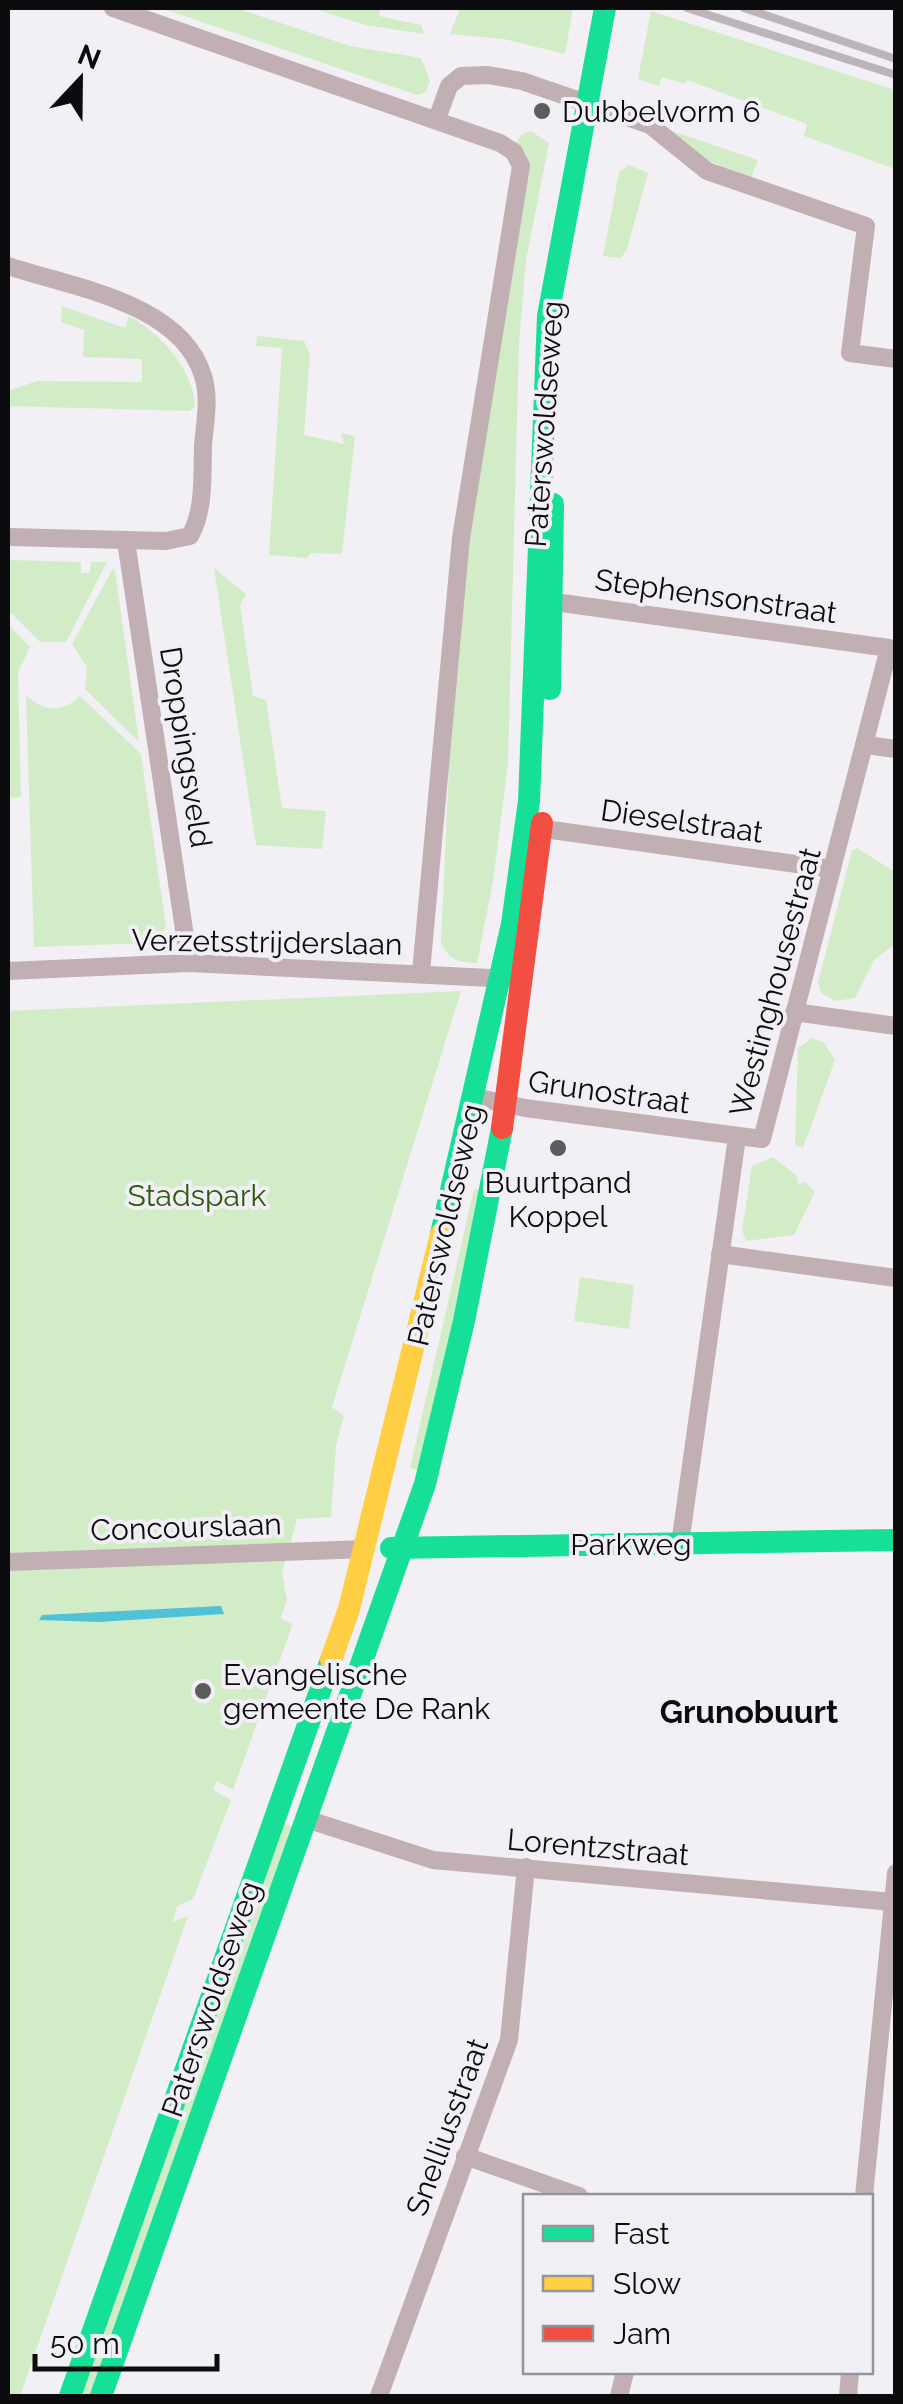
<svg xmlns="http://www.w3.org/2000/svg" width="903" height="2404" viewBox="0 0 903 2404" font-family="Raleway,sans-serif">
<style>
.green{fill:#d2ecc7}
.water{fill:#50c2d7}
.lines{fill:none;stroke-linecap:round;stroke-linejoin:round}
.street{stroke:#c1afb3;stroke-width:18}
.fast{stroke:#16e098;stroke-width:22}
.slow{stroke:#ffcf43;stroke-width:22}
.jam{stroke:#f24e42;stroke-width:22}
.rail{stroke:#bcb4b8;stroke-width:8}
.poi-dot{fill:#5c5b5e;stroke:#f1eff5;stroke-width:4}
.labels{text-anchor:middle;dominant-baseline:central;stroke-width:8;stroke-linejoin:round;paint-order:stroke}
.poi-label{font-size:30px;fill:#0c0b0d;stroke:#f1eff5;text-anchor:start}
.street-label{font-size:30px;fill:#0c0b0d;stroke:#f1eff5}
.park-label{font-size:30px;fill:#2a5b09;stroke:#f1eff5}
.neighbourhood-label{font-size:32px;font-weight:bold;fill:#0c0b0d;stroke:#f1eff5}
</style>
<rect width="100%" height="100%" fill="#f2f0f4"/>
<g class="green">
<path d="M161,8H236L350,46L421,58L430,81L426,92L417,95Z"/>
<path d="M312,8H380L379,16L421,25L424,34L365,25Z"/>
<path d="M460,8H573L565,54L504,39L450,34Z"/>
<path d="M651,11L895,90V169L804,136L807,124L687,80L685,84L662,77L659,86L638,79Z"/>
<path d="M531,131L549,143L526,260L519,343L508,763L493,882L477,963C459,963 449,960 441,943L452,699L466,550L529,173L526,154L516,143L522,134Z"/>
<path d="M672,131L758,160L751,178L700,157Z"/>
<path d="M629,165L648,173L627,249L621,258L603,256L619,172Z"/>
<path d="M62,306L125,328L129,316C161,334 194,370 195,407L189,411L8,406V391L37,381L142,382V359L83,357L84,330L61,322Z"/>
<path d="M257,336L304,341L310,354L304,435L344,444L341,433L355,436L342,554L311,553L307,558L269,555L282,348L256,346Z"/>
<path d="M8,560L81,562V573H90L91,562H107L66,642H40L8,610Z"/>
<path d="M113,568L115,571L139,742L85,689L87,667L72,644Z"/>
<path d="M214,568L246,594L240,605L253,696L266,700L282,808L326,811L322,849L256,845Z"/>
<path d="M8,624L30,647L18,672L21,797L8,798Z"/>
<path d="M26,695C43,712 63,713 80,696L141,754L166,927L154,943L34,947Z"/>
<path d="M857,848L895,872V944L875,959L855,998L835,1001L821,993L818,983L852,850Z"/>
<path d="M461,991L332,1407L344,1416L336,1446L331,1517L297,1519L282,1573L287,1600L281,1618L292,1624L291,1629L233,1790L216,1781L213,1790L231,1800L193,1899L177,1906L173,1922L188,1916L20,2396H8V1011Z"/>
<path d="M812,1038L824,1043L835,1060L803,1148L795,1145L798,1048Z"/>
<path d="M773,1157L797,1176L798,1184L805,1182L815,1192L794,1235L746,1241L742,1230L752,1166Z"/>
<path d="M474,1189L483,1190L419,1470L410,1468Z"/>
<path d="M580,1277L634,1285L629,1329L574,1321Z"/>
<path d="M283,1823L297,1829L96,2396H80Z"/>
</g>
<path class="water" d="M221,1606L224,1614L99,1622L39,1620L42,1615Z"/>
<g class="lines">
<g class="street">
<path d="M113,8L500,143L514,152L521,166L461,538L421,972"/>
<path d="M437,119L449,86L461,76L488,75L522,81L650,125L707,171L866,226L850,353L896,359"/>
<path d="M8,266C70,287 181,302 203,376C210,397 205,423 203,445C202,476 205,509 190,536L166,541L8,537"/>
<path d="M126,541L189,963"/>
<path d="M866,745L896,749"/>
<path d="M530,827L832,869"/>
<path d="M8,971L189,963L511,979"/>
<path d="M794,1012L896,1026"/>
<path d="M475,1097L525,1108L762,1139L889,648L540,600"/>
<path d="M720,1254L896,1278"/>
<path d="M680,1544L737,1137"/>
<path d="M8,1562L366,1549"/>
<path d="M306,1819L433,1860L892,1902"/>
<path d="M465,2156L579,2196"/>
<path d="M864,2196L896,1873"/>
<path d="M379,2396L509,2040L526,1867"/>
<path d="M619,2396L625,2372"/>
<path d="M848,2396L850,2372"/>
</g>
<g class="fast">
<path d="M550,689L553,504"/>
<path d="M441,1234L512,924L529,801L548,316L605,8"/>
<path d="M391,1548L896,1540"/>
<path d="M70,2396L331,1660"/>
<path d="M101,2396L425,1484L464,1321L502,1128"/>
</g>
<path class="slow" d="M331,1660L349,1609L441,1234"/>
<path class="jam" d="M502,1128L542,823"/>
<g class="rail">
<path d="M687,8L896,75"/>
<path d="M744,8L896,59"/>
</g>
</g>
<g class="poi-dot">
<circle cx="542" cy="111" r="10"/>
<circle cx="558" cy="1148" r="10"/>
<circle cx="203" cy="1691" r="10"/>
</g>
<g class="labels">
<g class="poi-label">
<text x="562" y="111">Dubbelvorm 6</text>
<text x="558" y="1182" text-anchor="middle">Buurtpand<tspan x="558" dy="34">Koppel</tspan></text>
<text x="223" y="1674">Evangelische<tspan x="223" dy="34">gemeente De Rank</tspan></text>
</g>
<g class="street-label">
<text transform="translate(544 424) rotate(-86)">Paterswoldseweg</text>
<text transform="translate(716 596) rotate(8)">Stephensonstraat</text>
<text transform="translate(186 747) rotate(81)">Droppingsveld</text>
<text transform="translate(682 821) rotate(8)">Dieselstraat</text>
<text transform="translate(267 942) rotate(1)">Verzetsstrijderslaan</text>
<text transform="translate(775 982) rotate(-75)">Westinghousestraat</text>
<text transform="translate(609 1092) rotate(8)">Grunostraat</text>
<text transform="translate(445 1225) rotate(-77)">Paterswoldseweg</text>
<text transform="translate(186 1527) rotate(-2)">Concourslaan</text>
<text x="631" y="1544">Parkweg</text>
<text transform="translate(598 1847) rotate(5)">Lorentzstraat</text>
<text transform="translate(211 1999) rotate(-71)">Paterswoldseweg</text>
<text transform="translate(447 2127) rotate(-70)">Snelliusstraat</text>
</g>
<g class="park-label">
<text x="197" y="1195">Stadspark</text>
</g>
<g class="neighbourhood-label">
<text x="749" y="1711">Grunobuurt</text>
</g>
</g>
<rect width="903" height="2404" fill="none" stroke="#0c0b0d" stroke-width="20"/>
<rect x="523" y="2194" width="350" height="180" fill="#f1eff5" stroke="#959498" stroke-width="2.5"/>
<rect x="543" y="2226" width="50" height="15" fill="#16e098" stroke="#959498" stroke-width="2.5"/>
<text x="613" y="2244" font-size="30" fill="#0c0b0d">Fast</text>
<rect x="543" y="2276" width="50" height="15" fill="#ffcf43" stroke="#959498" stroke-width="2.5"/>
<text x="613" y="2294" font-size="30" fill="#0c0b0d">Slow</text>
<rect x="543" y="2326" width="50" height="15" fill="#f24e42" stroke="#959498" stroke-width="2.5"/>
<text x="613" y="2344" font-size="30" fill="#0c0b0d">Jam</text>
<g transform="translate(80 80) rotate(22)" stroke="#f1eff5" stroke-width="8" paint-order="stroke">
<path d="M0-8L18 38L0 25L-18 38Z" fill="#0c0b0d"/>
<text y="-15" font-size="28" font-weight="bold" text-anchor="middle" fill="#0c0b0d">N</text>
</g>
<path d="M35 2354v15h182v-15" fill="none" stroke="#0c0b0d" stroke-width="5"/>
<text x="50" y="2354" font-size="30" fill="#0c0b0d" stroke="#f1eff5" stroke-width="8" paint-order="stroke">50 m</text>
</svg>
